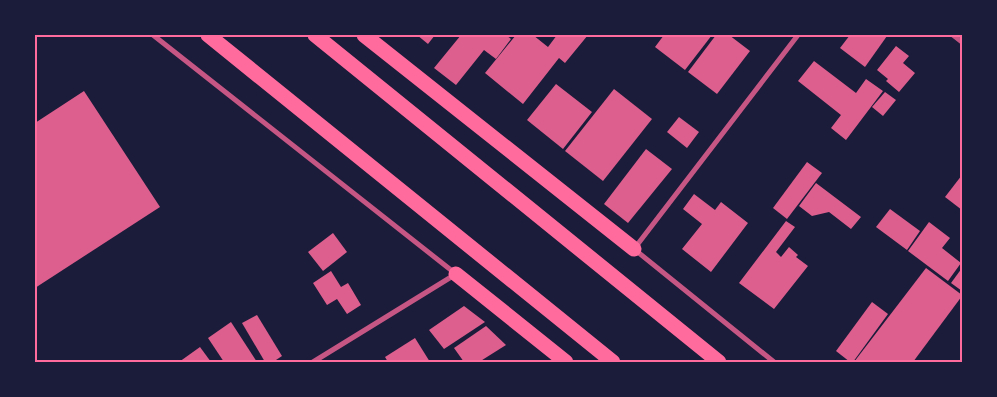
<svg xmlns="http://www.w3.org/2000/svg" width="997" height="397" viewBox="0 0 997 397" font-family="'Space Grotesk',sans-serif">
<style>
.building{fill:#dd5f8e}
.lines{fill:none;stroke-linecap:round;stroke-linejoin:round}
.minor{stroke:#c65784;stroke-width:5}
.motorway{stroke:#ff6b9d;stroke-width:15}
.neatline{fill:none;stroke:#ff6b9d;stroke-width:2}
</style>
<rect width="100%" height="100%" fill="#1b1b3a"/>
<g class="building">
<path d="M417,35H435L428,44Z"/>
<path d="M461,35H506L511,39L496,59L484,50L456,85L434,68Z"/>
<path d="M516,35H533L548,47L557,35H588L565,63L559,58L523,104L485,73Z"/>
<path d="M664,35H712L685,70L655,47Z"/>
<path d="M716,35H729L750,51L717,94L688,72Z"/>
<path d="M850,35H886L887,36L865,67L840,48Z"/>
<path d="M896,46L909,56L903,63L915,73L899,92L886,81L888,79L877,70Z"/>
<path d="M814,61L856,93L866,79L883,91L846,140L831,128L841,115L798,81Z"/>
<path d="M556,84L592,112L563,149L527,120Z"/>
<path d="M614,89L652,119L603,181L565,151Z"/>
<path d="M84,91L160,207L35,288V123Z"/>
<path d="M885,92L896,100L883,116L872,107Z"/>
<path d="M679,117L699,132L687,148L667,132Z"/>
<path d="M646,149L672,169L628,223L604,204Z"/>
<path d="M807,162L822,173L787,219L773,208Z"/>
<path d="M962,175V210L945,197Z"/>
<path d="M816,183L861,217L851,229L829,212L812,216L799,206Z"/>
<path d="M694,194L715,210L721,202L748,223L711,272L682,249L702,224L683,209Z"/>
<path d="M890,209L920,231L907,250L876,227Z"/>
<path d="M786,221L795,227L776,252L781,257L789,247L798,255L796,257L808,266L774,309L739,283Z"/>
<path d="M929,222L950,238L942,248L961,263L948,281L908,251Z"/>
<path d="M333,233L347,252L323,271L308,252Z"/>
<path d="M926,268L962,295V296L913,362H854Z"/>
<path d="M962,268V291L951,283Z"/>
<path d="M331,271L341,287L348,283L361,305L347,314L337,299L327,305L313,283Z"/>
<path d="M872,302L888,314L853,362H850L836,351Z"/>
<path d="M464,306L485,322L444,349L429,330Z"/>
<path d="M257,315L282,356L273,362H265L242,323Z"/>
<path d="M231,322L257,362H224L208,338Z"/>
<path d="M486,326L506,345L479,362H464L454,348Z"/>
<path d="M415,338L430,362H388L385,357Z"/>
<path d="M200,347L211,362H179Z"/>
</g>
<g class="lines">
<g class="minor">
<path d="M153,35L456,274L313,362"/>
<path d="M953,35L962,42"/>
<path d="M774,362L634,249L798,35"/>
</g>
<g class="motorway">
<path d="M208,35L613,362"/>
<path d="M315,35L719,362"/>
<path d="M364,35L634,249"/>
<path d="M456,274L566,362"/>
</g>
</g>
<rect width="997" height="397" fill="none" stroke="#1b1b3a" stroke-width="72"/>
<rect x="36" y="36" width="925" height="325" class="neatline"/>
</svg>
